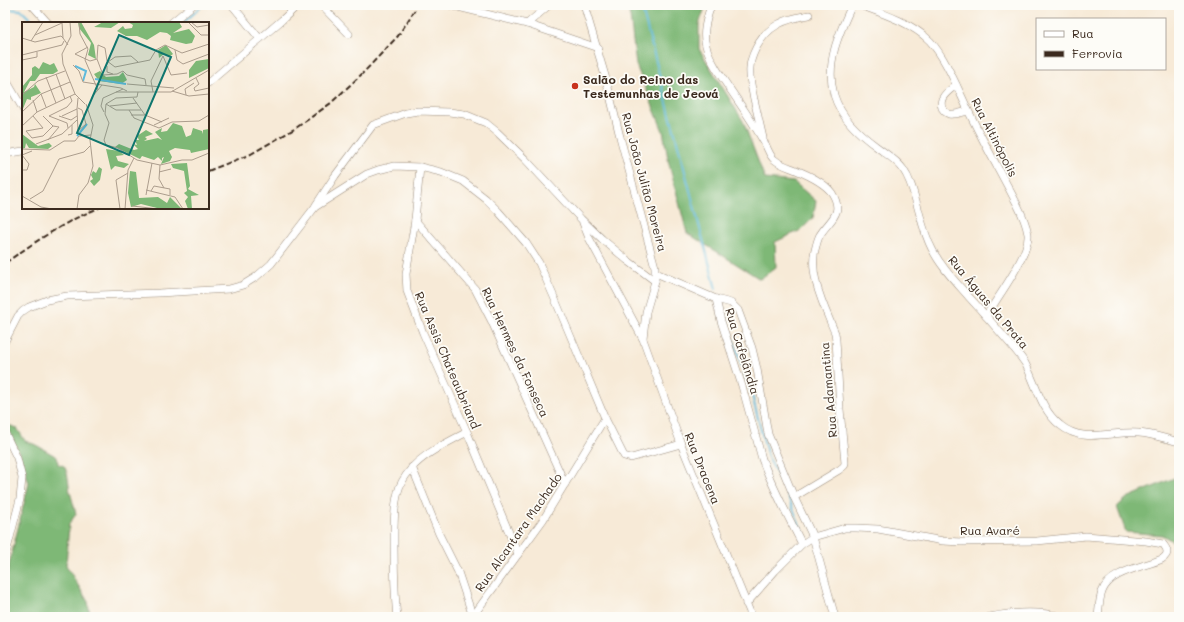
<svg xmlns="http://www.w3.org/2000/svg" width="1184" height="622" viewBox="0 0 1184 622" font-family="Mali,sans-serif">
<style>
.forest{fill:#7eb876;stroke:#5c714a}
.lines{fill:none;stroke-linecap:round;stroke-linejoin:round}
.stream{stroke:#5ebadc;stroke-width:2}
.minor-casing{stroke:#998a7a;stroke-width:8}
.minor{stroke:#fff;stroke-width:7}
.rail{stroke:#3b2a1e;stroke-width:2;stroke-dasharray:6 3;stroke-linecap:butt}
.poi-dot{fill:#c8321e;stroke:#fdfcf7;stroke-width:1.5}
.labels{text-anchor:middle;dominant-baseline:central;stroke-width:3.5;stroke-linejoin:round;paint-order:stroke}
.poi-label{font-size:12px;font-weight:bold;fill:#3b2a1e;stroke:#fdfcf7;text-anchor:start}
.street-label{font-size:12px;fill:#3b2a1e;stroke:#fdfcf7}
.inset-river{fill:none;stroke:#5ebadc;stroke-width:2}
.inset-road{fill:none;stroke:#ac9d8d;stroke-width:1}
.view{fill:#0f766e;fill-opacity:0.15;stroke:#0f766e;stroke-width:2}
.inset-edge{fill:none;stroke:#3b2a1e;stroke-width:2}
</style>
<rect width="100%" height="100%" fill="#fdfcf7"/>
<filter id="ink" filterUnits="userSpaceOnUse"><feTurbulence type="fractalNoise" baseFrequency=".025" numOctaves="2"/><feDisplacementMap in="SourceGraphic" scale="8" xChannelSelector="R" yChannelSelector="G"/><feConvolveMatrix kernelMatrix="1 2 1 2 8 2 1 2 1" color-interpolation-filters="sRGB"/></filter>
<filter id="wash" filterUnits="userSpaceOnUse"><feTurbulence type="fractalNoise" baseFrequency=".012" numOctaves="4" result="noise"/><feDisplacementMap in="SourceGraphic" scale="16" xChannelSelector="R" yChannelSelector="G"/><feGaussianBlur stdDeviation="0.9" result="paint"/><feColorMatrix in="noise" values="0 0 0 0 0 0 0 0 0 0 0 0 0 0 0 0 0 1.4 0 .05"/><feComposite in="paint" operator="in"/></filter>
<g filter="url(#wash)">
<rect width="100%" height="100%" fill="#f7ead7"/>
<g class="forest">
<path d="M627,5H706L699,24V49L743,121L765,179L794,182L816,201L813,218L801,230L775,242L776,267L760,279L687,233L669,164L663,131L636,65L630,16Z"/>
<path d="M8,425L17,428L25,441L36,445L57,457L58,464L64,466C69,475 68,483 70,492C72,499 74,506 76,514L69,524L66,565L88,602L90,617H5V581L29,483L19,453L9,433Z"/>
<path d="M1179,476V572L1174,570L1178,544L1162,535L1126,532L1117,507L1127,498Z"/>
</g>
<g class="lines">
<g class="stream">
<path d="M641,5L716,289"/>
<path d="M5,9L21,10L34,23"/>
<path d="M183,23L203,5"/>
<path d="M723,309L753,399L768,457L783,484L802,531"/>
</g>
</g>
</g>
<g filter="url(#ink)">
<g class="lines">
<g class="minor-casing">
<g id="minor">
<path d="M32,5L48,23"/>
<path d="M232,5L260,39"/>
<path d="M321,5L349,34"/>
<path d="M450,5L527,24L598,48"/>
<path d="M584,5L606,79L620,137L655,267V281L646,312L643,338"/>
<path d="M711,5C707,18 702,32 706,46C712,66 727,84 738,101C747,114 756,128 764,142C768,148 769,156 775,160C781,165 789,167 796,170C808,175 824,182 832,193C845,214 829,220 820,235C818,238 817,243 816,246C807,274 825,308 835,333L836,340L840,409L845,463L844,466L839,470L794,497"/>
<path d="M852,5C839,33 825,63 834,95C841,118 858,133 877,147C886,154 897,160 903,169C910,179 913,190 916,201C921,218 924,234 932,249C941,267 955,281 968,296C981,310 993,324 1005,338C1012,346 1019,354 1025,363C1036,384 1041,410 1060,425C1084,445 1113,430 1139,433C1153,434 1166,439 1179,442"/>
<path d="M860,5C882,13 912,23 930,41C945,57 958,89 968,110C983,142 1001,173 1017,204C1022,214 1026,223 1028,234C1030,254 998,297 986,316"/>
<path d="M171,23L193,5"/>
<path d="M527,24L549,5"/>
<path d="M5,78L23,109"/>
<path d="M208,83L282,20L298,5"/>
<path d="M956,85C949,91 938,97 942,108C944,111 946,113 949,114C955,115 963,112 968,111"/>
<path d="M763,138C760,125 757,112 754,99C752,89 749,79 750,68C750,61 753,54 756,48C768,25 785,19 809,15"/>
<path d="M5,154L23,151"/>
<path d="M420,167L415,220L406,274L407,291L423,333L467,432L518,554"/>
<path d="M316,205L335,176L373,125L406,113L418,111L449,112L464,114L486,123L497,132L525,159L581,219L602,239L627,260L655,281"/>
<path d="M415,220L475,289L492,322L565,484"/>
<path d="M583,223L589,238L643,339L681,444L752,617"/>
<path d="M656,273L716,299L731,303L738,310L752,348L757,369L768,434L794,497L813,537L835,617"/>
<path d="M716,299L721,321L742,386L762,459C773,489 788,516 802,544"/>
<path d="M5,341L18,316L23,311L29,307L47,300L67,296L159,293L229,289L243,285L256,277L271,264L315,207L367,174L378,170L394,166L420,167L441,172L463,181L486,199L498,211L526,243L539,263L557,304L605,418L624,456L631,458L681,444"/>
<path d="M5,433L17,458L22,478L20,499L5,557"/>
<path d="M412,467L439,534L458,572L473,617"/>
<path d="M746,604L775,571L802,544L813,537L845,528H856L878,529L943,541L961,542L1037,541L1086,536L1146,541L1163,544C1168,550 1169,554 1162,559C1144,567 1109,571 1102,592C1099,600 1099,609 1098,617"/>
<path d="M473,616L543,520L605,418"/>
<path d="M397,617C394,590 394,562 394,535C394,521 394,506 398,492C400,483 405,476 411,469C424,453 449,442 467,432"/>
<path d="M990,617C1014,612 1037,610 1061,617"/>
</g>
</g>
<use href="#minor" class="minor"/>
<g class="rail">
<path d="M208,171L251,154L296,128L331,103L364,72L398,36L418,5"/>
<path d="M5,263C35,242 65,221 99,208"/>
</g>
</g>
</g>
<circle class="poi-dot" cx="575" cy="86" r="4"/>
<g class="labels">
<g class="poi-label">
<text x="583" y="79">Salão do Reino das<tspan x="583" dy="14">Testemunhas de Jeová</tspan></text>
</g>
<g class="street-label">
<text transform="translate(995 137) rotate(63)">Rua Altinópolis</text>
<text transform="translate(645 182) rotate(75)">Rua João Julião Moreira</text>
<text transform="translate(989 302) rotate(50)">Rua Águas da Prata</text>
<text transform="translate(743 351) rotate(73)">Rua Cafelândia</text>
<text transform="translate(516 352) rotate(65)">Rua Hermes da Fonseca</text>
<text transform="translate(448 360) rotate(67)">Rua Assis Chateaubriand</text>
<text transform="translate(828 390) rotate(-95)">Rua Adamantina</text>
<text transform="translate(703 468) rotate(68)">Rua Dracena</text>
<text x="990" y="530">Rua Avaré</text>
<text transform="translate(518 532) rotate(-55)">Rua Alcantara Machado</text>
</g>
</g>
<g transform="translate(22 22)">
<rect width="187" height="187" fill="#f7ead7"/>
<path d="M56,0H59L72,23L74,37L66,33L69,21L57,6ZM81,0H98L89,6L72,5ZM106,0H157L160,5L151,11L167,7L173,14L170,21L164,22L148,18L149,14L145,11L138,10L125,18L115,14H104L95,9L101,4L103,7L110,6L111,3ZM144,23L151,32L147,35L142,32L137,36L136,28ZM187,37V46L167,56V48L174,39ZM21,40L28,43L32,41L36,49L31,52H18L13,59H8L2,70L12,65L13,62L19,71L9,75V78L5,77L0,89V65L10,53V46L13,44L17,47ZM78,49L84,55L97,54L101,50L105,58L99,62L77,59L72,52ZM151,101L160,104L164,115L169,113L171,106L180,109L181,112V108L187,107V127L169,131L168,128L153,126L147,129L150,135L148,139L139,142L142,135L140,136V139L136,135L132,138L120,134L118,137L93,125L97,122L112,128L116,127L111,122L115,123L113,118H117L115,114L124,108L131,112L123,115L125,117L122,119L136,116L140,118L133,110L140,106L139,110L145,109ZM0,112L16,124L27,121L30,124L26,127L7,126L4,121L3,126L0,127ZM84,127L97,129L102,133L94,134L96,139L107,142L102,146L93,144L89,148ZM165,141L168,164L166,167L177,173L169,174L170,187H166L163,179L166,175L162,171L165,169L162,149L151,146L149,142ZM77,145L80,147L78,158L72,164L68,159L71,157L69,153L71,149L74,151ZM108,149L114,150L117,176L136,175L145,181L148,175L160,187H139L119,182L109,185L106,171Z" fill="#7eb876"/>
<path class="inset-river" d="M53,44L64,49L61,59M73,57L104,62M55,114L65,102"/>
<path class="inset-road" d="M48,0L49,14L40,32L41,42L53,72L63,82M57,0L58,12L66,27L63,38L76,68M166,0L179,13H187M169,0L175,5L187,3M40,1L41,16L46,23M13,13L40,1M0,16L13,20L39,14L41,16M9,19L21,0M76,23L83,26L85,39L93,45L128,38L134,28L143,23L160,31L187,22M76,23L75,37L81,53L95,52L101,49L105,53L123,57L124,63M66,25L53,32L68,39L75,37M153,28L155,38L161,42L187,32M0,33L40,23L42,19M0,38L15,35V30M86,40L93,35L109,34L116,40M51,43L57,49L61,60L99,66L105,69M85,44V50L91,52M34,52L43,77M24,55L34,81M174,56L177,62L172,66L173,69L187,66M105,62L152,66M150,69L167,74L187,72M94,70H149L187,48M116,70L115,75L94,76L84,82L83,92L87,101L82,118L84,123L96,126L115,138L138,143L160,138H170L187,131M131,70L129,59L141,34L149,53L165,51M19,72L24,85M0,73L16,59L43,49M164,73L163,67L172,61M70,75L80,63M111,76L123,93M11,78L15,90M84,82L94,88H119M88,84L115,81M56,86L60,88L64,102L56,109L55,87L56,76M107,88L112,96L137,106L150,100L177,99L187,93M0,90L19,72L48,60M82,90L79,84L81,76L101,67M109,93H123L140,100M11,94L21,106L4,109L10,116L21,114L31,104M21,94L31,104L37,105L26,118M37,94L49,98L55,94M40,94L55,87M132,103L147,96M0,104L15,90L53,72M46,106L45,101L27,94L45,85L50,79L48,74M46,113L50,112V103M14,122L40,112L55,98M0,127L28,128L42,119H53L57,114L69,113M138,143L137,157L142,166M0,148H5L7,142L0,133L10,129M137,150L149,147M124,168L153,175L161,187M129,169L132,164L148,167V173M124,173L130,141M0,174L19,185L30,187M8,177L21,169L37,137L62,130L68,124M110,184L137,187M55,187L57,173L66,161L71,144L68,118L71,103L64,82M98,187L94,158L106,151M103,187L106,148L112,136"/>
<path class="view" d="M97,13L149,35L107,133L55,111Z"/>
<rect width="187" height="187" class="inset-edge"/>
</g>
<rect width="1184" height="622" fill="none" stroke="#fdfcf7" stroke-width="20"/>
<rect x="1036" y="18" width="130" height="52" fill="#fdfcf7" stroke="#afa8a0"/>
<rect x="1044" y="31" width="20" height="6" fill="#ffffff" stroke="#afa8a0"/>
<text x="1072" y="38" font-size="12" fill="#3b2a1e">Rua</text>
<rect x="1044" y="51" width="20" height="6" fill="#3b2a1e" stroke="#afa8a0"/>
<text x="1072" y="58" font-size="12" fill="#3b2a1e">Ferrovia</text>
</svg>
